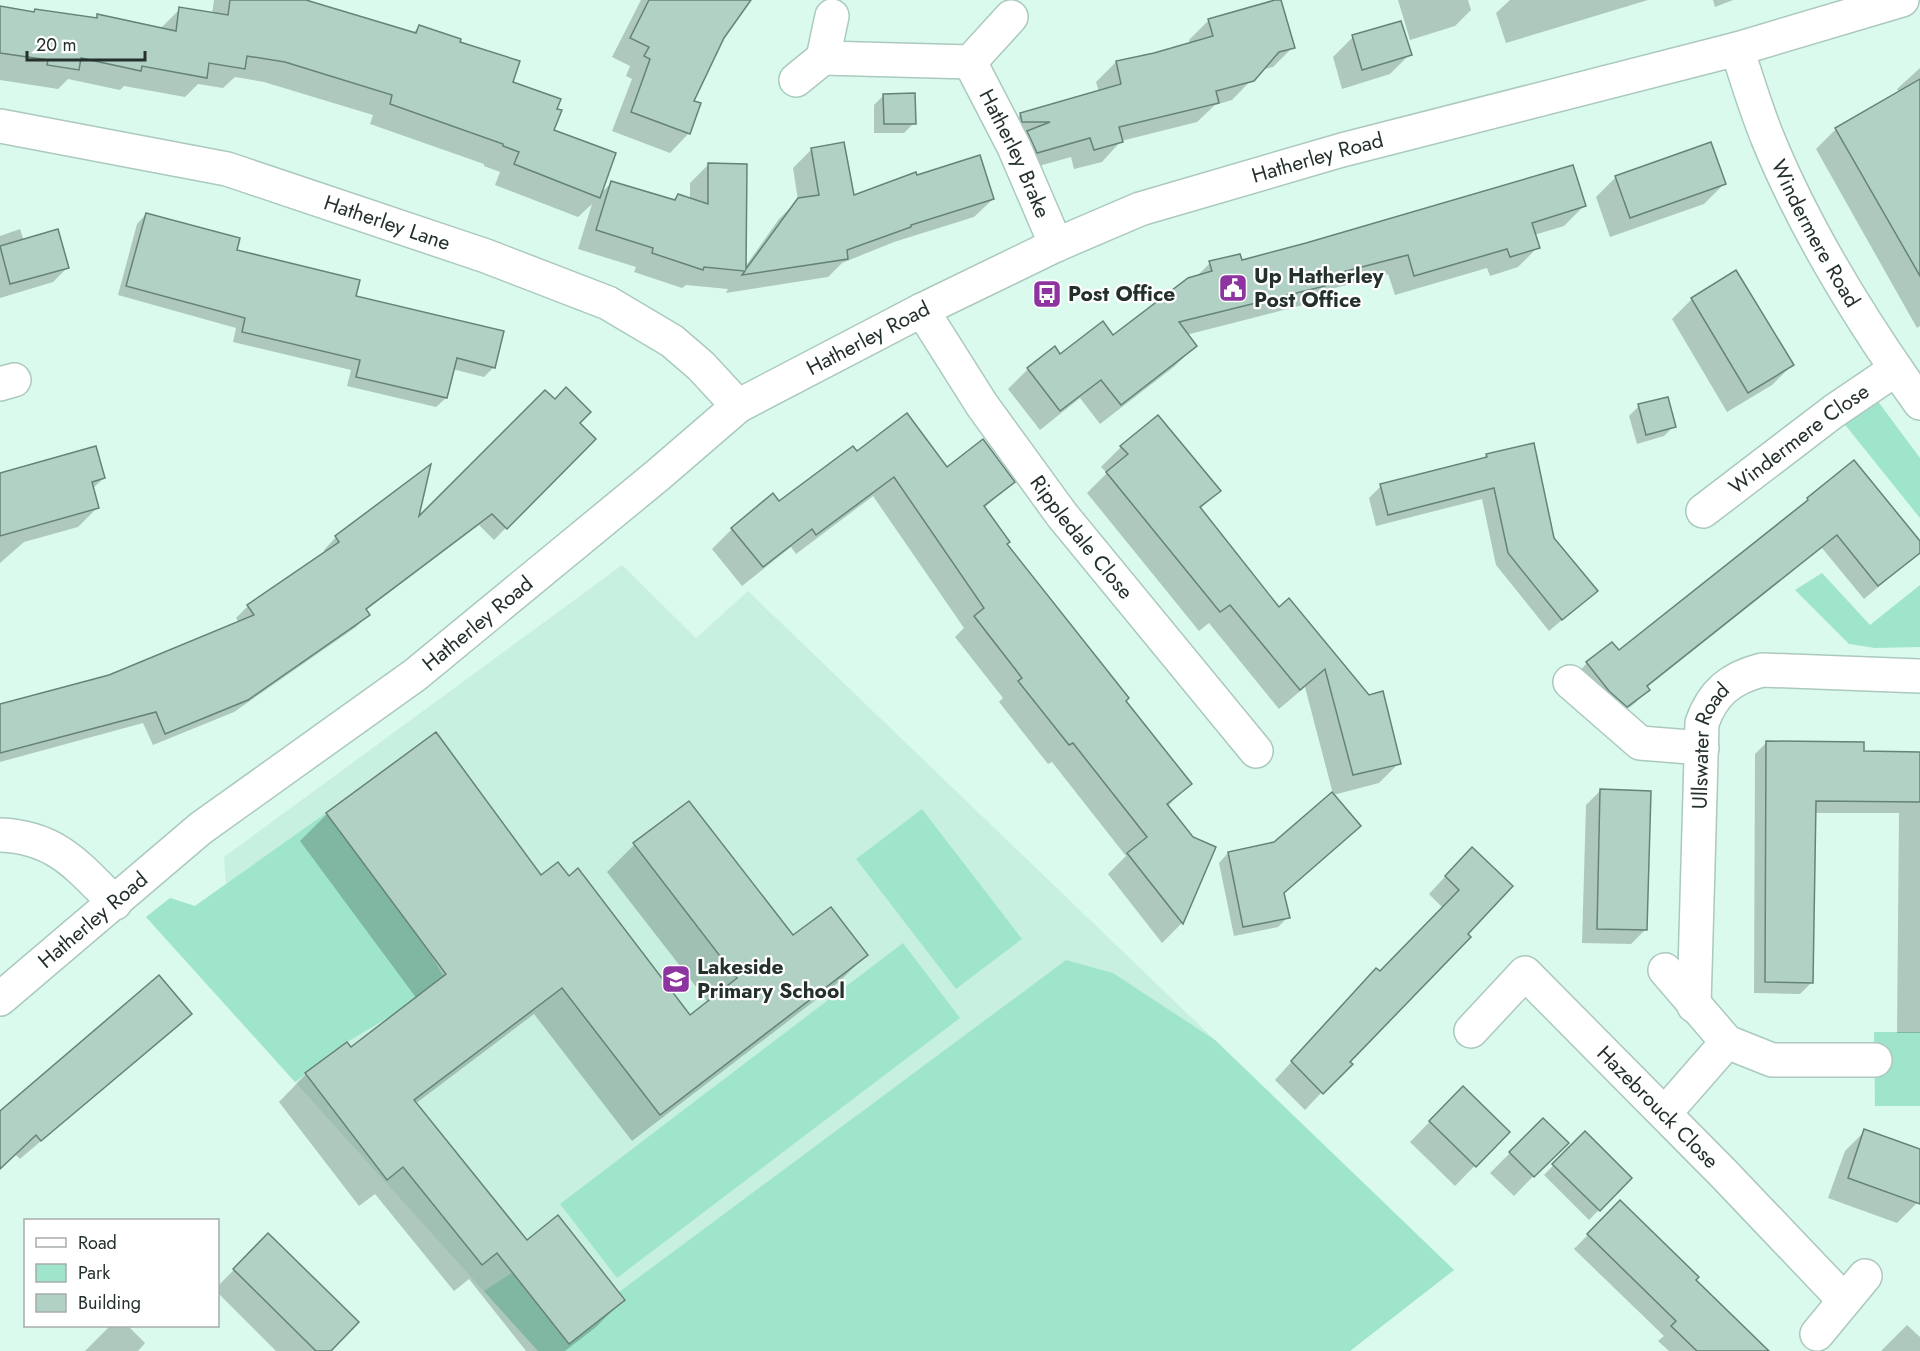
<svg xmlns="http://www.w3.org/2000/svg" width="1920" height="1351" viewBox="0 0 1920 1351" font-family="Jost,sans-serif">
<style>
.built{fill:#c8f0e0}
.green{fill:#9fe5cc}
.shadow{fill:#0003}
.building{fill:#b2d1c5;stroke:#668378;stroke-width:1.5}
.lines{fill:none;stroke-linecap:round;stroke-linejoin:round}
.minor-casing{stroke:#abc9bd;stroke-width:36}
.minor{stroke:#fff;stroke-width:33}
.labels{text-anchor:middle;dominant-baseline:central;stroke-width:4.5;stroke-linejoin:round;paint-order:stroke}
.street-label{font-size:21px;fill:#24302c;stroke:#fff}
.poi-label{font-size:21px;font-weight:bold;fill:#24302c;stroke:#fff;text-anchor:start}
</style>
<rect width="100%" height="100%" fill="#dafaed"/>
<path class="built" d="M622,565L696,638L748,591L1454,1270L1350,1351H538L146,917L170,898L195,906L226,884L224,857Z"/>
<g class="green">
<path d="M1868,388L1920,458V518L1834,411Z"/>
<path d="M1822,573L1870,625L1920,585V647L1875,648L1849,644L1795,590Z"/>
<path d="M922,809L1022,939L956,989L856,859Z"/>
<path d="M326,813L430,953L443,976L394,1014L347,1042L295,1082L146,917L170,898L195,906Z"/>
<path d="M903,943L960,1018L617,1278L560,1204Z"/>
<path d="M1066,960L1113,973L1215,1040L1454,1270L1350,1351H538L484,1291L513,1272L625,1300L619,1292Z"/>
<path d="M1874,1032H1920V1106H1875Z"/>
</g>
<g class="shadow">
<path d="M214,0H302L412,34L419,27L458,43L511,83L552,131L599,195L611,183L672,201L678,195L690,199V183L709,164L745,267L779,219L798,200L793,168L812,149L853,197L915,177L993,199L974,217L894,242L842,263L828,277L726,293L728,289L686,285L682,288L634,272L636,267L578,249L592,204L578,217L495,185L500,172L484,166V164L370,124L373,115L264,82L235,77L223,88L198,84L185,97L124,86L120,90L68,79L58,89L0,80V7L32,14L35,11L95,19L98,16L160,29L180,9L212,14Z"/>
<path d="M641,0H749L723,37L692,101L689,133L670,153L612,131L632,79L626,76L630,66L612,57Z"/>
<path d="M1398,0H1468L1471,10L1455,26L1410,40Z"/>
<path d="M1510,0H1648L1506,43L1496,13Z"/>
<path d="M1713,0H1733L1715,7Z"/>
<path d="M1209,20L1293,47L1273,67L1261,70L1232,100L1215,105L1197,122L1121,141L1102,162L1074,169L1071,157L1017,172L1001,134L1021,114L1099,92L1096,82L1116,62L1190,44L1189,40Z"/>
<path d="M1353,37L1410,54L1390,74L1342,89L1333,57Z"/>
<path d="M1920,68V326L1917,328L1816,149L1835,130L1900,93L1897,89Z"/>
<path d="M884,95L914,123L904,133H874V105Z"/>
<path d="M1616,177L1724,184L1704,204L1610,237L1596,197Z"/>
<path d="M1584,206L1564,226L1534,235L1538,247L1518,267L1490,276L1487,268L1395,295L1388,274L1316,293L1303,305L1186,335L1195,346L1175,366L1100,424L1080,398L1040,430L1008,389L1028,369L1113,337L1196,277L1210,263L1241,262Z"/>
<path d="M146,214L354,297L494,367L484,377L452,369L446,398L436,407L347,386L351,370L233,342L236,328L118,295L137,224Z"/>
<path d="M20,229L24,241L67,268L53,282L0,298V236Z"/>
<path d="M1692,299L1792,365L1772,385L1727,412L1672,319Z"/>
<path d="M1639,406L1674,426L1664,436L1637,444L1629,416Z"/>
<path d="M577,423L594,439L494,540L479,525L365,611L368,615L356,627L234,712L153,745L143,723L0,762V705L110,677L239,623L236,618L248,606L326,553L324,550L336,537L429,468L417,521Z"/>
<path d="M1121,447L1219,491L1200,509L1399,763L1379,783L1333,795L1283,893L1288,917L1278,927L1234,936L1219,863L1228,853L1275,843L1333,794L1305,687L1279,709L1209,623L1199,631L1087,493L1107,473L1101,467Z"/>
<path d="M856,453L1013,482L984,508L1006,544L1190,784L1167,807L1192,838L1214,848L1182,923L1162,943L1108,874L1126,856L1052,762L1048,764L999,702L1003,698L955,637L964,628L873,496L796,554L791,547L742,586L712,549L732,529L779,503Z"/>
<path d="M1487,455L1596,591L1549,631L1496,565L1482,499L1376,526L1369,498L1381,486L1481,460Z"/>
<path d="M0,474L104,478L92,489L97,508L78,527L24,542L0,563Z"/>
<path d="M1808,499L1920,543V552L1864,599L1822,548L1646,688L1648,690L1634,704L1613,720L1574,677L1587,663L1619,653Z"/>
<path d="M1767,742L1863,753L1920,754V1033H1897L1899,813H1814L1812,982L1800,994L1754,993L1755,754Z"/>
<path d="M1601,790L1646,929L1631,944L1582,943L1586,805Z"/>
<path d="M689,803L793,937L866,955L839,982L632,1141L534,1014L415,1104L527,1242L623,1300L596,1327L565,1351H526L469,1279L454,1291L375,1194L359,1206L279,1102L306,1074L351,1049L417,999L300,841L327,814L541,877L690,1017L708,1002L607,872L634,845Z"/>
<path d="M1455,866L1466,934L1468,937L1305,1110L1275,1080L1359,987L1376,970L1380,973L1443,908L1429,894Z"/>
<path d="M190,1013L20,1159L15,1154L0,1168V1110L2,1112Z"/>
<path d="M1443,1108L1508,1132L1455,1186L1410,1142Z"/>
<path d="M1543,1120L1566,1143L1514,1196L1490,1173Z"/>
<path d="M1865,1131L1920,1150V1204L1917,1203L1897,1223L1828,1198L1845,1151Z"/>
<path d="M1585,1133L1630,1178L1589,1220L1544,1175Z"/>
<path d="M1620,1202L1693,1280L1744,1351H1669L1658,1341L1664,1336L1574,1249Z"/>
<path d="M268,1235L329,1351H276L218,1293V1286Z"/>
<path d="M1907,1325L1920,1337V1351H1881Z"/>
<path d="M105,1326H128L145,1343L138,1351H85L108,1328Z"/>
</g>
<g class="building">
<path d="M230,0H306L416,33L419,25L461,39L460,42L520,61L513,82L561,99L557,109L562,110L554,130L616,153L600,198L514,164L519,152L503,146V144L390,104L392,95L285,62L247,56L245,69L209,63L207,78L142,66L141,71L81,58L79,70L47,65L48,60L0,53V6L34,12L35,9L97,18V14L176,31L179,7L228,15Z"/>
<path d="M649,0H751L724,38L694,101L701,103L690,134L631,112L650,59L644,56L649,47L630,38Z"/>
<path d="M1275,0H1281L1295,48L1279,52L1254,81L1216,91L1219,103L1119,127L1123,142L1094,150L1090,138L1037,153L1027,131L1050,122H1022L1020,113L1121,84L1116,61L1154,53L1213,36L1208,19Z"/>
<path d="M1401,21L1412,55L1362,70L1352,35Z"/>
<path d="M1920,79V276L1835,128Z"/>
<path d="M915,93L916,124H884L883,94Z"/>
<path d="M844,142L854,195L916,172L917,175L980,155L994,199L911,225V227L847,250L848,259L742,275L745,271L704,267L703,270L652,253L653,248L596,230L611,181L675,200L678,194L708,204V163L747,164L746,269L798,198L819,195L811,148Z"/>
<path d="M1711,142L1726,184L1630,218L1615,176Z"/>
<path d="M1573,165L1586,206L1532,223L1540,248L1510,257L1507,249L1414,276L1408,255L1323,277L1325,286L1179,322L1197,346L1121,405L1101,380L1060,411L1027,368L1055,346L1060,354L1103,321L1113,335L1188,278L1212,271L1209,261L1240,254L1242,260L1306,243Z"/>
<path d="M146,213L240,238L237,250L360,280L356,296L504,331L495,368L457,358L447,398L356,377L360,360L242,332L245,318L126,286Z"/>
<path d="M58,229L69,268L10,284L0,246Z"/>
<path d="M1736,270L1794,365L1748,393L1691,298Z"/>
<path d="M566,387L591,412L580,423L596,439L507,529L492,514L366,609L370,615L248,700L165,734L156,712L0,753V704L109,675L254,615L247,605L339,542L335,536L431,464L419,516L545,390L555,399Z"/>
<path d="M1668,397L1676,427L1646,435L1638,404Z"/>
<path d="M907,413L947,467L983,439L1015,482L984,506L1010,542L1007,544L1129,698L1126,701L1192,784L1167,804L1193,837L1216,847L1183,924L1127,853L1147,837L1073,743L1069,745L1018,681L1022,678L974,616L984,608L894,477L816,535L812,529L763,567L731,528L773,493L779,501L853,446L857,451Z"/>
<path d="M1158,415L1221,491L1200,507L1279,607L1289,598L1369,695L1383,691L1401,764L1353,775L1325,669L1300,690L1230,605L1220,612L1106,472L1128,454L1120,446Z"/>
<path d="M1534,443L1554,538L1598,591L1562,620L1508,553L1494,488L1388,515L1380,484L1487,457L1486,454Z"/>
<path d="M96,446L105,478L92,482L99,508L0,536V473Z"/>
<path d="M1854,460L1920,541V553L1878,586L1837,535L1647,686L1650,690L1627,707L1609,691L1586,662L1612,642L1619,650L1808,500L1807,498Z"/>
<path d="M436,732L541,875L558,862L569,876L578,868L690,1015L737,978L633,843L689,801L793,935L831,907L868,955L660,1115L562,988L414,1100L527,1240L558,1215L625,1300L569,1344L497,1253L482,1265L403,1167L387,1180L305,1073L347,1042L351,1047L446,974L326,813Z"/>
<path d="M1766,741L1864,742V751L1920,752V802L1816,801L1813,983L1765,982Z"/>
<path d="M1600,789L1651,791L1647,930L1597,929Z"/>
<path d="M1332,792L1361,826L1284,893L1290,918L1243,927L1228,852L1274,842Z"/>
<path d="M1472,847L1513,886L1468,934L1471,937L1350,1062L1353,1064L1323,1094L1291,1061L1376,968L1380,971L1459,890L1445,876Z"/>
<path d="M159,975L192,1014L41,1141L36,1135L0,1169V1111Z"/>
<path d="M1463,1086L1510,1132L1476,1167L1429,1121Z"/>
<path d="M1543,1118L1569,1143L1534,1177L1509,1152Z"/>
<path d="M1864,1129L1920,1149V1204L1848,1178Z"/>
<path d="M1585,1131L1632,1178L1600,1211L1552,1164Z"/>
<path d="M1620,1200L1699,1277L1696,1280L1769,1351H1697L1671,1326L1676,1321L1587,1234Z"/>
<path d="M268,1233L359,1322L331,1351H316L233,1269Z"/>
</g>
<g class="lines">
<g class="minor-casing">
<g id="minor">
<path id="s1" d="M1737,49C1747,79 1756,110 1768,139C1806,232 1862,322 1920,403"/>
<path d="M823,58L970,62L1011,17"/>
<path id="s2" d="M970,62L1014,147L1056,245"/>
<path d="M796,80L823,58L832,16"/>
<path id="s3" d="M0,126L227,169L486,256L608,303L672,341L701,366L738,406"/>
<path id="s4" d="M922,310L982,405L1062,515L1256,751"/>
<path d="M0,384L14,380"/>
<path id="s5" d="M1703,511L1834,411L1896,369"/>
<path d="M1570,682L1640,743L1702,748"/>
<path d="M0,835C56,837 78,866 115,903"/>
<path d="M1665,970L1727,1042L1772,1060H1875"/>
<path id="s6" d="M0,999L201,828L415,675L658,475L738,406L922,310L1056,245L1140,209L1342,150L1737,49L1902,0"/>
<path id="s7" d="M1694,1006L1702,723C1713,692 1731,678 1762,670L1920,676"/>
<path id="s8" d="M1471,1031L1525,973L1724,1174L1844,1300"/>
<path d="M1665,1113L1727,1042"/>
<path d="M1817,1334L1865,1276"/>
</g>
</g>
<use href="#minor" class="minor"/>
</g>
<defs>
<g id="civic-square" transform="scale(1.5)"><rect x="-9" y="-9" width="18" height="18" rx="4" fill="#8d34a1" stroke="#fff"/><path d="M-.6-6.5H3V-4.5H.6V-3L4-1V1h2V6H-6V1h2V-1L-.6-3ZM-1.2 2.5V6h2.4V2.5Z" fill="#fff"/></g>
<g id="bus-square" transform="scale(1.5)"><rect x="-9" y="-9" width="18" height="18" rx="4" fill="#8d34a1" stroke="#fff"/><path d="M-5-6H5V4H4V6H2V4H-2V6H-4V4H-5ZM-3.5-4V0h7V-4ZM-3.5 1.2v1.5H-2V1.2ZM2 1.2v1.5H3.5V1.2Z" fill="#fff"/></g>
<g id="school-square" transform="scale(1.5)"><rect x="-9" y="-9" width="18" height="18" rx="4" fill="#8d34a1" stroke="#fff"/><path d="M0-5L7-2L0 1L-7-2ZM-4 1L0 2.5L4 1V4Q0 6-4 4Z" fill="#fff"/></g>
</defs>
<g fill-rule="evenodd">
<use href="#civic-square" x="1233" y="288"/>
<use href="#bus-square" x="1047" y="294"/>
<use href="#school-square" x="676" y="979"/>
</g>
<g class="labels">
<g class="street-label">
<text stroke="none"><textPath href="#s2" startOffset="102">Hatherley Brake</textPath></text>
<text stroke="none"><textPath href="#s6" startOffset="1580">Hatherley Road</textPath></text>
<text stroke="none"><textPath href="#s3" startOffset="400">Hatherley Lane</textPath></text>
<text stroke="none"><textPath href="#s1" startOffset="201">Windermere Road</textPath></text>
<text stroke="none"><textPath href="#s6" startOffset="1094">Hatherley Road</textPath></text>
<text stroke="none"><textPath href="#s5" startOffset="120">Windermere Close</textPath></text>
<text stroke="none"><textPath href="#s4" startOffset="278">Rippledale Close</textPath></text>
<text stroke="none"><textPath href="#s6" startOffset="608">Hatherley Road</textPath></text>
<text stroke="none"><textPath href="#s7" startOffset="262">Ullswater Road</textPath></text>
<text stroke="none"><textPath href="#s6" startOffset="122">Hatherley Road</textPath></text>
<text stroke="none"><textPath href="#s8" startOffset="268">Hazebrouck Close</textPath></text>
</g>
<g class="poi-label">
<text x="1254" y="276">Up Hatherley<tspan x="1254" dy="24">Post Office</tspan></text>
<text x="1068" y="294">Post Office</text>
<text x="697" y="967">Lakeside<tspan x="697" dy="24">Primary School</tspan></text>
</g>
</g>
<rect x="24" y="1219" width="195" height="108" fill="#ffffff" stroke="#a7acab" stroke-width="1.5"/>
<rect x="36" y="1238" width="30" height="9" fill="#ffffff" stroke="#a7acab" stroke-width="1.5"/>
<text x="78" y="1249" font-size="18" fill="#24302c">Road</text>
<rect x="36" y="1264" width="30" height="18" fill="#9fe5cc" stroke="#a7acab" stroke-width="1.5"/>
<text x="78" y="1279" font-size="18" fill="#24302c">Park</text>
<rect x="36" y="1294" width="30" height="18" fill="#b2d1c5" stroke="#a7acab" stroke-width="1.5"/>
<text x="78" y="1309" font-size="18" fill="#24302c">Building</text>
<path d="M27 51v9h118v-9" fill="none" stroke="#24302c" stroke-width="3"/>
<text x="36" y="51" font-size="18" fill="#24302c" stroke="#ffffff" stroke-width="4.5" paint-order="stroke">20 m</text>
</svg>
